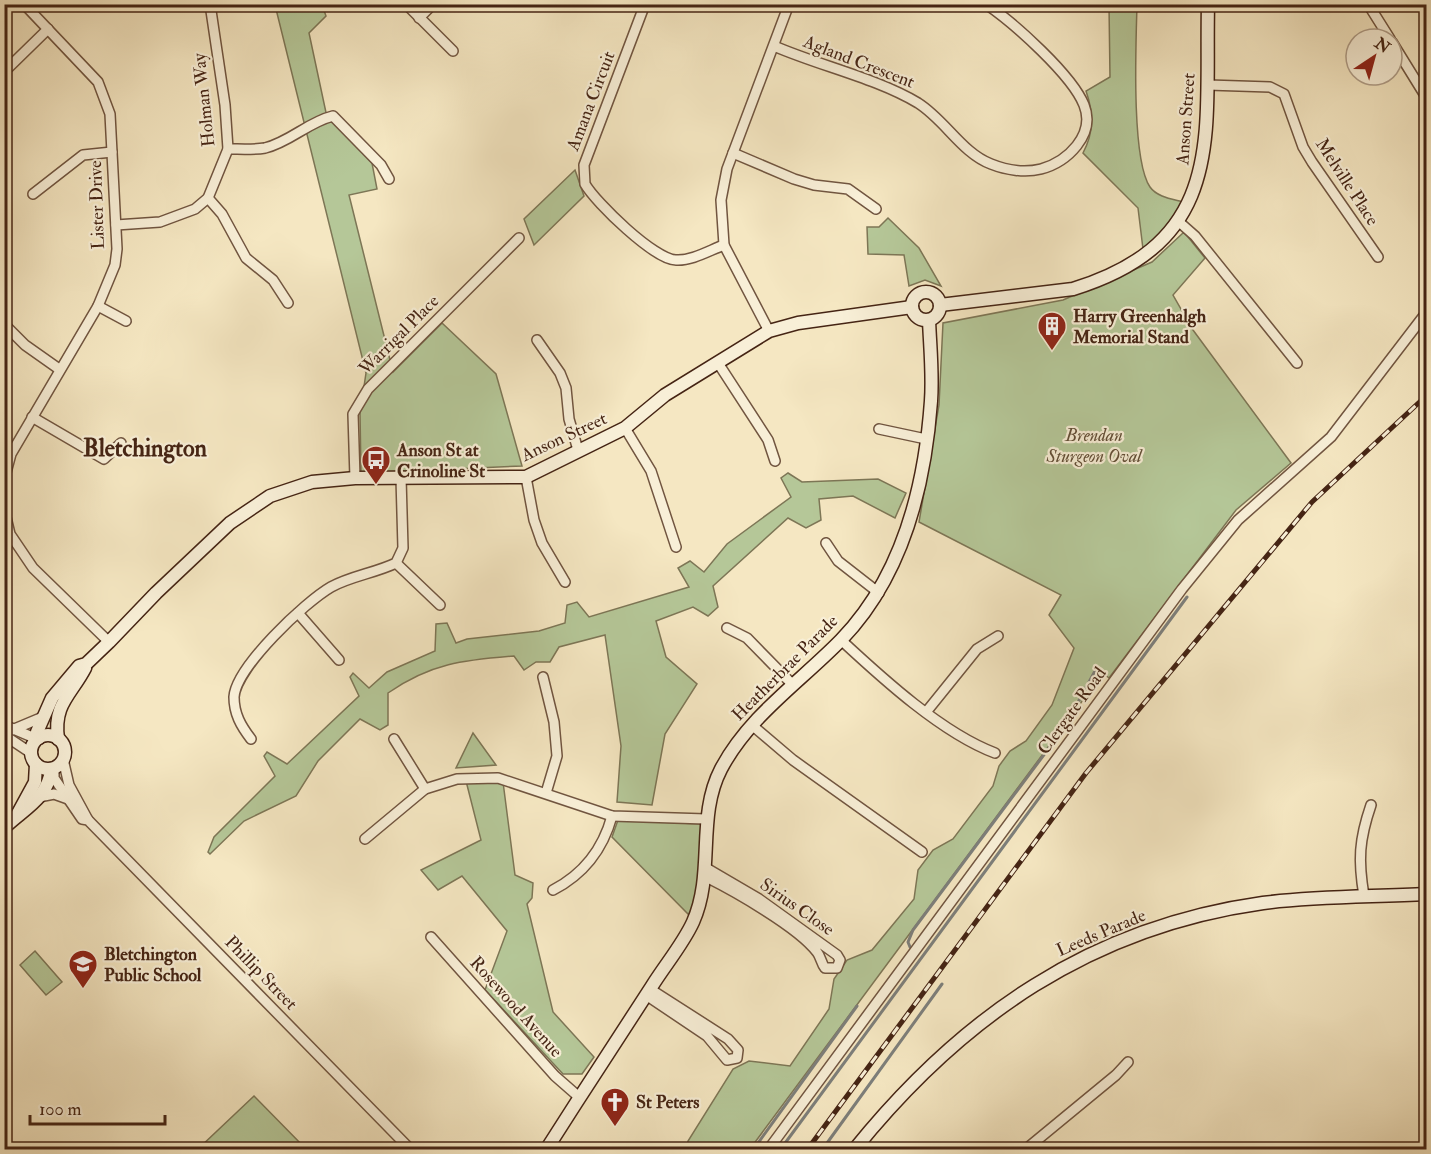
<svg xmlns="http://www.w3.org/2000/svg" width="1431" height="1154" viewBox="0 0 1431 1154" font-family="'IM FELL Double Pica',serif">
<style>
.green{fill:#b5c798;stroke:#7d7656;stroke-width:1.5}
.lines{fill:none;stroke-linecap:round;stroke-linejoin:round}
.stream{stroke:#7d7f7b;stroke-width:3}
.street-casing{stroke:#715540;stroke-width:12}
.secondary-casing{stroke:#452414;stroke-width:15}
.street{stroke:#f8efd7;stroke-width:9}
.secondary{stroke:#f8efd7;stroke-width:12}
.rail-casing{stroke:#452414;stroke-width:5}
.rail{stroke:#f8efd7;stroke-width:3;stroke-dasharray:9;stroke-linecap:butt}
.labels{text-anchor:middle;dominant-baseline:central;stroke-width:4.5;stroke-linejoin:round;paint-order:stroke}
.street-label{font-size:18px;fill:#452414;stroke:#f8efd7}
.poi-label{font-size:18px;font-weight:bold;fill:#452414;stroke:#f8efd7;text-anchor:start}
.park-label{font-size:18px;font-style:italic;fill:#614d35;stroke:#f8efd7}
.district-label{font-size:24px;font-weight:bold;fill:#452414;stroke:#f8efd7}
</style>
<rect width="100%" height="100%" fill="#f5e7c2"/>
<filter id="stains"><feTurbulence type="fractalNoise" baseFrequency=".00333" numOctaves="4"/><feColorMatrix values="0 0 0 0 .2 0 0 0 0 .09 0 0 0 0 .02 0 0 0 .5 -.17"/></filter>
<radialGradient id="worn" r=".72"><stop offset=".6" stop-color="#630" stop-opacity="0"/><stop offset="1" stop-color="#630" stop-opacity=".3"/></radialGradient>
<g class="green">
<path d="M275,5H322L326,16L309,33L328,122H334L372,163L377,189L349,195L393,372L442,323L496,374L522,466L361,473L360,413L366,373Z"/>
<path d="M1109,5H1137C1136,42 1131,159 1150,187C1157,197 1172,199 1183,202L1165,229L1143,249L1138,208L1083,153C1094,132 1094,114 1086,91L1110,77Z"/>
<path d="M575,170L584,196L534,245L524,219Z"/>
<path d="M888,218L919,248L941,286L925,280L909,286L904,255L868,254L867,227H879Z"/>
<path d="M1184,232L1205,258L1173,295L1193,330L1291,463L1236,510L1109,678L1103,673L750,1149H686L688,1141L733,1069L749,1061L790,1066L829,1009L834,979L847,960L872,950L914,899L918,870L933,850L953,839L993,786L999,766L1010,751L1026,741L1052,705L1074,648L1049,615L1061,595L919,522L939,405L943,323L1063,300L1152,262Z"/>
<path d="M788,473L802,482L878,479L906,493L895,518L853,496L819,499L821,520L806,528L788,518L713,586L718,607L708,616L693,607L656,621L666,657L697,684L665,734L652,805L617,802L621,746L605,635L559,647L550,662H536L524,670L514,656C464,660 431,663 388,693V725L380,730L360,719L318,761L296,796L244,821L210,854L208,852L214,837L275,776L264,756L267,752L287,764L359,696L350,677L353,673L369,688L387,672L435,651L436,624L447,623L456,643L467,639L539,631L565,623L567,605L577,602L589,617L689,587L678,568L690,561L704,572L727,544L791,497L781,478Z"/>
<path d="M473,733L496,765L456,768Z"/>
<path d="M466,781L503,782L515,875L533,883L532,898L527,904L553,1012L594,1057L582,1074H563L485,990L507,931L462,876L438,890L421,870L481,840Z"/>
<path d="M618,820L701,824V871L690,916L612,837Z"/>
<path d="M35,951L62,982L46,995L20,965Z"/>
<path d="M254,1096L306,1149H198Z"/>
</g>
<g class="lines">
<g class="stream">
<path d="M910,947L908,942L913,930L1064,728L1095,671"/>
<path d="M753,1150L857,1006"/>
<path d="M780,1150L1187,597"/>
<path d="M822,1150L942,984"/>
</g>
<g class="street-casing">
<g id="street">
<path d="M406,4L453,51"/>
<path d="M645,4L584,165L585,184C596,203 655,260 676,260C692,261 710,250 724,245"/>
<path d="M1368,4L1390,39"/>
<path d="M419,18L433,4"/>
<path d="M1392,42L1426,97"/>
<path d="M774,46C820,66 876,78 918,103C945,120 962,153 991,164C1006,170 1025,173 1041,169C1067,162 1096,135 1084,105C1072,75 1014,23 986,4"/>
<path d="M4,72L48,29"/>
<path d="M1208,85L1270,87L1284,94L1303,147L1312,162L1378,257"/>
<path d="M228,149C240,149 254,150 265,148C290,142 308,122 333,116L381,165L389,179"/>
<path d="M733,153L794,179L814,185L848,189L876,209"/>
<path d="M33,194L83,155L112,152"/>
<path d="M208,198L222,214L246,258L273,280L288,303"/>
<path d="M1178,221L1195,236L1297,363"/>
<path d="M116,225L160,222L195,209L208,198L228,149L225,105L210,4"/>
<path d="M98,306L126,321"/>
<path d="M4,324L25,345L59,369"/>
<path d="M769,331L724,245L721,200L727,169L789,4"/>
<path d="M537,340L560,373L566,388L569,419L578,450"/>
<path d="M718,363L768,440L775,461"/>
<path d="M32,417L104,459L121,443"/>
<path d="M625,428L651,471L676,547"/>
<path d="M879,429L926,439"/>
<path d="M526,477L534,520L542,543L565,582"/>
<path d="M355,478L353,414L368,389L519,238"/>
<path d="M4,480L11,454L98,306L115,265L117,249L110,114L98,82L24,4"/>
<path d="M4,509L10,534L33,568L109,642"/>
<path d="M826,543L838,561L879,593"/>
<path d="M396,563L440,605"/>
<path d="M298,613L339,660"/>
<path d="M727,628L747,638L792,684"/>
<path d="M841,640C883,679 942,733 995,753"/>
<path d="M543,677L554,722L557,756L546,793"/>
<path d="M927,711L977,649L998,636"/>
<path d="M4,725L37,739"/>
<path d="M753,726L793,760L922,852"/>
<path d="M12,730L43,717"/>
<path d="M4,735L31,753"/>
<path d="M251,739C241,726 234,714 234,697C236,667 305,602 331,587C351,576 375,573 396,563L403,548L401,478"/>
<path d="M394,739L425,789"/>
<path d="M63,759L69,785L88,820"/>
<path d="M54,769V778L82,819L88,820L411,1150"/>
<path d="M39,797L54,794L68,799"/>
<path d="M365,839L425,789L457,779L498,778L612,816L706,819"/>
<path d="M706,877C734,891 798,927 817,952C821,957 821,963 825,968H837L840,960L837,955L759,899L706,868"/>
<path d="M553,890C584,874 603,849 612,816"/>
<path d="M1364,896C1358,860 1359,840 1371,805"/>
<path d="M431,937L555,1076L579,1097"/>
<path d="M646,995L707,1036L727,1060L737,1058L738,1050L728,1039L650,989"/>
<path d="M768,1150L1182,589L1238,520L1331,437L1426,313"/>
<path d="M1025,1150L1116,1075L1128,1062"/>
</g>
</g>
<g class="secondary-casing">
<g id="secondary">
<circle cx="926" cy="306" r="14"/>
<path d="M940,305L1073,289C1228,241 1205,135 1208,4"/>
<circle cx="48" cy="752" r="17"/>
<path d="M39,738L37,732L52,698L79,666L86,664L109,642L156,593L230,523L270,496L312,482L355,478L526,477L625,428L665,395L769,331L798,323L912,307"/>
<path d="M58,739C53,704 71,695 85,668"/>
<path d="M17,815L35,782L36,764"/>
<path d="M4,828C22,810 49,798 51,769"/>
<path d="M546,1150C581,1095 617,1040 652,986C665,965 683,944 693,922C715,873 696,817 721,769C749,716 800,682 841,640C902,577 925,486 931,401C933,374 930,346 929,320"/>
<path d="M854,1150C962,1016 1091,927 1263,903C1318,896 1372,897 1426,894"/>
</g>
</g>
<use href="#street" class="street"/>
<use href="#secondary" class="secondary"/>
<g class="rail-casing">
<path id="rail" d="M807,1150L1086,773L1312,502L1426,396"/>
</g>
<use href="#rail" class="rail"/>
</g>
<defs>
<g id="building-pin" transform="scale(1.5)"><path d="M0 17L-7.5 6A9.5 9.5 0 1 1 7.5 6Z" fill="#8f2418" stroke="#f8efd7"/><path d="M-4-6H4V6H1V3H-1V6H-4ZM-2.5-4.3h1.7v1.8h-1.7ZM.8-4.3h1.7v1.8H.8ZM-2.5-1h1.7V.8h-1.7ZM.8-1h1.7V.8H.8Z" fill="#fff"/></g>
<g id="bus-pin" transform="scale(1.5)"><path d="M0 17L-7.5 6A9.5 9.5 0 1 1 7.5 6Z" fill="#8f2418" stroke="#f8efd7"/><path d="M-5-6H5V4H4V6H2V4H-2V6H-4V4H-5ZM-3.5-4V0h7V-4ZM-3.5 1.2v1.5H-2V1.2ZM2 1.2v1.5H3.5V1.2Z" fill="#fff"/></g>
<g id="school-pin" transform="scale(1.5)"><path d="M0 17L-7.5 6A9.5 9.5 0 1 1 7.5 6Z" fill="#8f2418" stroke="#f8efd7"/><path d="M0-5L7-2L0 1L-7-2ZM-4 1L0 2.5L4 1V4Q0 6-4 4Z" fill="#fff"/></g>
<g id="church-pin" transform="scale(1.5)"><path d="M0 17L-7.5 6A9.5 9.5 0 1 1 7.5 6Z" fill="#8f2418" stroke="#f8efd7"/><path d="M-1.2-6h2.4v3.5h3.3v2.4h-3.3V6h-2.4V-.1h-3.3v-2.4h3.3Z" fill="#fff"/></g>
</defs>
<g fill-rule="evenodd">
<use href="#building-pin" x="1052" y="326"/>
<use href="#bus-pin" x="376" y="460"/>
<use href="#school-pin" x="83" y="964"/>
<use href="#church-pin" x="615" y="1102"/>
</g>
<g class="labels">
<g class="street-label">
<text transform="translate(859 62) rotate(21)">Agland Crescent</text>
<text transform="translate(204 100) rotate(-96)">Holman Way</text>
<text transform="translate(591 101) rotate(-69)">Amana Circuit</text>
<text transform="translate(1186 119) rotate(-86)">Anson Street</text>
<text transform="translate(1347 182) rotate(57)">Melville Place</text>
<text transform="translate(97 205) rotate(-92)">Lister Drive</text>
<text transform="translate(399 335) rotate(-45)">Warrigal Place</text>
<text transform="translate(564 437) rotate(-25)">Anson Street</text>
<text transform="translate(785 668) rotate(-45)">Heatherbrae Parade</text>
<text transform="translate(1072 711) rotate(-54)">Clergate Road</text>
<text transform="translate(797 907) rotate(35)">Sirius Close</text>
<text transform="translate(1101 933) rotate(-23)">Leeds Parade</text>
<text transform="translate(261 973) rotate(46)">Phillip Street</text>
<text transform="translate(516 1007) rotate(48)">Rosewood Avenue</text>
</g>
<g class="poi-label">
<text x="1073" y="316">Harry Greenhalgh<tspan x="1073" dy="21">Memorial Stand</tspan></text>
<text x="397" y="450">Anson St at<tspan x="397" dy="21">Crinoline St</tspan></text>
<text x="104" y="954">Bletchington<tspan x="104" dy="21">Public School</tspan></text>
<text x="636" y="1102">St Peters</text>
</g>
<g class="park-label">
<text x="1094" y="435">Brendan<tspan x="1094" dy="21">Sturgeon Oval</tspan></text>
</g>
<g class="district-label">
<text x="145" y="448">Bletchington</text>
</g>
</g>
<rect width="1431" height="1154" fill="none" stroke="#f5e7c2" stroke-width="24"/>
<rect x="6" y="6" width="1419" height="1142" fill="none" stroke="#452414" stroke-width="3"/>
<rect x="12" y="12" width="1407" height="1130" fill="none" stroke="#452414" stroke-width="1.5"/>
<g transform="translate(1374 57) rotate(36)"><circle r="28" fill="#f8efd7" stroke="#b09e89" stroke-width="1.5"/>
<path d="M0-4.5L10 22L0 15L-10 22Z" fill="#8f2418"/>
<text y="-9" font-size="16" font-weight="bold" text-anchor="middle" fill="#452414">N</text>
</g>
<path d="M30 1115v9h135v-9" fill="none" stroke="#452414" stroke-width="3"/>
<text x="39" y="1115" font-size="18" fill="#452414" stroke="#f8efd7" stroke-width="4.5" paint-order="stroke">100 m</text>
<rect width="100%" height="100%" filter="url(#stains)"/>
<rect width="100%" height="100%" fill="url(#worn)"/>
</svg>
